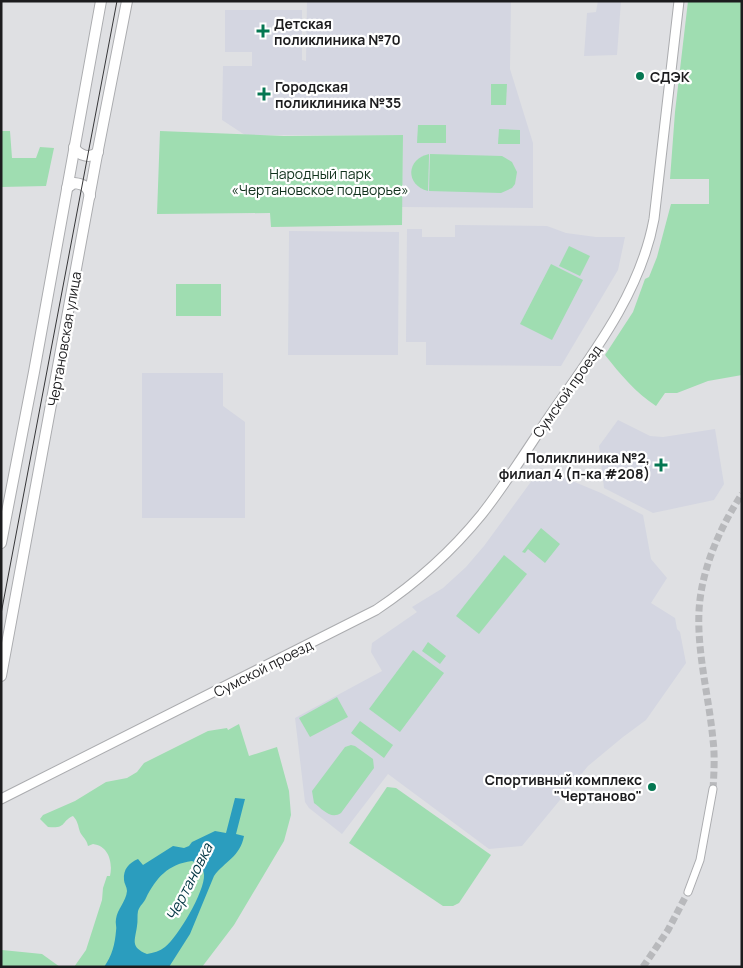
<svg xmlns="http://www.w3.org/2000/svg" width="743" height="968" viewBox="0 0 743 968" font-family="Manrope,sans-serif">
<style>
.built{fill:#d4d6e1}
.green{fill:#9fddb1}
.water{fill:#2b9dbe;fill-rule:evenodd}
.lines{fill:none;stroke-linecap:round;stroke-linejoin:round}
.minor-tunnel{stroke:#b8b9bc;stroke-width:7;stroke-dasharray:7 3.5;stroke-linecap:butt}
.minor-casing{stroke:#abacaf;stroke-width:9}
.tertiary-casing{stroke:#abacaf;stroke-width:11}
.secondary-casing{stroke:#abacaf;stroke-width:12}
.minor{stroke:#fff;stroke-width:7}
.tertiary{stroke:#fff;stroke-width:9}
.secondary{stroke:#fff;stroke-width:10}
.tram{stroke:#363638;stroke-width:1}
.poi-dot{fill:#057752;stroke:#fff;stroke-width:2}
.labels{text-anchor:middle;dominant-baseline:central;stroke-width:4.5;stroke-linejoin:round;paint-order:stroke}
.poi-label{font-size:14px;font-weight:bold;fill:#1c1c1e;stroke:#fff;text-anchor:start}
.park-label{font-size:14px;fill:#10311c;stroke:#fff}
.street-label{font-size:14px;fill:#1c1c1e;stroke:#fff}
.water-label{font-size:15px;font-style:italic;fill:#013442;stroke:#fff}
</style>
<rect width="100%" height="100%" fill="#dfe0e3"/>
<g class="built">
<path d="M307,1H511L510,69L533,143V208L402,207L403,135H245L222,120L223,66H252V52H225V10H302V60L306,61Z"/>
<path d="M598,1H621L617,55L584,56L587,13L596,12Z"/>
<path d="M455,225L547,226L566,233L596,237H625L618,270L561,366L426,365V342H406L407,229H422V237H455Z"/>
<path d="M289,231L399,232L398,355H288Z"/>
<path d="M142,373H223V406L245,422V518H142Z"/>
<path d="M618,420L650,436L663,437L715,429L724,484L714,500L653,513L604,488L599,446Z"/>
<path d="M541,468L601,493L643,515L651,559L667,578L651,603L675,618L677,629L680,632L686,663L646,720L623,737L588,766L522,846L489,849L388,774L342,834L309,808L305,802L295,718L382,671L371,652L372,643L417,612L412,607L443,588L466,567L484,546Z"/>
</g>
<g class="green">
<path d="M688,1H742V375L708,381L677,393H665L656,406C636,393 620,374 605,355L633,312L645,279L649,277L657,257L671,204H709V179H670L675,112Z"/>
<path d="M491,84H507L506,105H491Z"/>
<path d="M418,125H446V143H417Z"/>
<path d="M499,129L520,130V144H498Z"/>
<path d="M1,131H10L12,158H36L40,147L54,148L46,186L1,187Z"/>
<path d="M160,131L284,136L403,135L402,225L271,227L270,213L157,214Z"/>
<path d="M429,154V157L428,191C405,185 406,159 429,154Z"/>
<path d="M430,154L502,156L512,162L517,172L515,184L512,188L501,193L429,191Z"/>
<path d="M569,246L590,256L580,276L559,266Z"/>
<path d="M551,264L583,280L552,340L520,324Z"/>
<rect x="176" y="284" width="45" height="32"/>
<path d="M541,528L560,544L545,563L528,549L525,553L522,552Z"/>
<path d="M504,555L527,574L479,634L456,616Z"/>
<path d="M428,642L446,656L440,664L422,651Z"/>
<path d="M413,650L444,673L400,732L369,709Z"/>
<path d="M337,697L348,717L310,737L299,718Z"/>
<path d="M360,721L393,745L384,758L351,733Z"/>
<path d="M239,724L249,756L277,747L289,791L291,815L284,841L234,925L202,967H74L86,950L102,900L103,888L107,876H110C113,863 109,846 93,844L88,846C86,838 83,838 80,832C78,826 78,821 73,816C61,821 67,829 48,827L40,819L43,815L75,801L106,782L127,778L137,772L144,763L208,731L227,728L228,730Z"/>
<path d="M351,745L355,746L373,759L374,768L341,813C331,820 322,809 314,803L312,791L345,747Z"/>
<path d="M387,787L396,788L491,855L459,903L453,906H443L349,843Z"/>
<path d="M2,950L42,954L60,967H1Z"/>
</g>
<path class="water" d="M235,798L245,799L236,834L244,836C240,857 225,861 214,876L190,934L169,967H104C112,956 115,944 116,931C117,927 115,923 116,919C117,909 126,902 127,891C127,887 124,883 124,880C123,869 129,863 138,859L143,865L173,846L184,848L189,846L192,842L215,831L226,833ZM192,861C198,863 204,868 204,875C205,891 178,937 165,947C160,951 153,953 147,954C130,947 135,941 137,926C138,921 137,916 138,911C140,905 144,903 146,898C156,878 168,864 192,861Z"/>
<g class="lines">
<g class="minor-tunnel">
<path d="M713,789C714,773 715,756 713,740C709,697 697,654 699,611C701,570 720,527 742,494"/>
<path d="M643,967L668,930L688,892"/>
</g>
<g class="minor-casing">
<path id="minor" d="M688,892L700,860L713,789"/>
</g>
<g class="tertiary-casing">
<path id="tertiary" d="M1,799L376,610C415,584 452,551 482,514C508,481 531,443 555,408C596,350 641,290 654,219L679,1"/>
</g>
<g class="secondary-casing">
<g id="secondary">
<path d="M74,147C79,156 90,159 98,152"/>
<path d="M67,188L74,183C83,184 88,186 90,196"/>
<path d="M1,543L34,372L101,1"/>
<path d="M1,676L96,160L127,1"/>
</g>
</g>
<use href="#minor" class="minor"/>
<use href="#tertiary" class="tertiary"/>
<use href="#secondary" class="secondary"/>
<path class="tram" d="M1,614L117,1"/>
</g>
<g class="poi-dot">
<path d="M260.5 23.5h5v5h5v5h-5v5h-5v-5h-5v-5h5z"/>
<circle cx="640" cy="76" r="5"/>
<path d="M261.5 86.5h5v5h5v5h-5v5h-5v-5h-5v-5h5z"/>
<path d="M658.5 457.5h5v5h5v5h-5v5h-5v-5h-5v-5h5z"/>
<circle cx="652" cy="787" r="5"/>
</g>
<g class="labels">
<g class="poi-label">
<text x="274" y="23">Детская<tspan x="274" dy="16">поликлиника №70</tspan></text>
<text x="650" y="76">СДЭК</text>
<text x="275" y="86">Городская<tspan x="275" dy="16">поликлиника №35</tspan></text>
<text x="650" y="457" text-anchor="end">Поликлиника №2,<tspan x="650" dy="16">филиал 4 (п-ка #208)</tspan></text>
<text x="642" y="779" text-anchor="end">Спортивный комплекс<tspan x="642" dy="16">"Чертаново"</tspan></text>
</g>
<g class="park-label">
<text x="320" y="173">Народный парк<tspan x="320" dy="16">«Чертановское подворье»</tspan></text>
</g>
<g class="street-label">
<text transform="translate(64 339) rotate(-80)">Чертановская улица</text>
<text transform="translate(567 391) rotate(-55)">Сумской проезд</text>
<text transform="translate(263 668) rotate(-27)">Сумской проезд</text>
</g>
<g class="water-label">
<text transform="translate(189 882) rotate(-63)">Чертановка</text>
</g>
</g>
<rect width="743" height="968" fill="none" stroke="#1c1c1e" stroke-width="5"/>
</svg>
